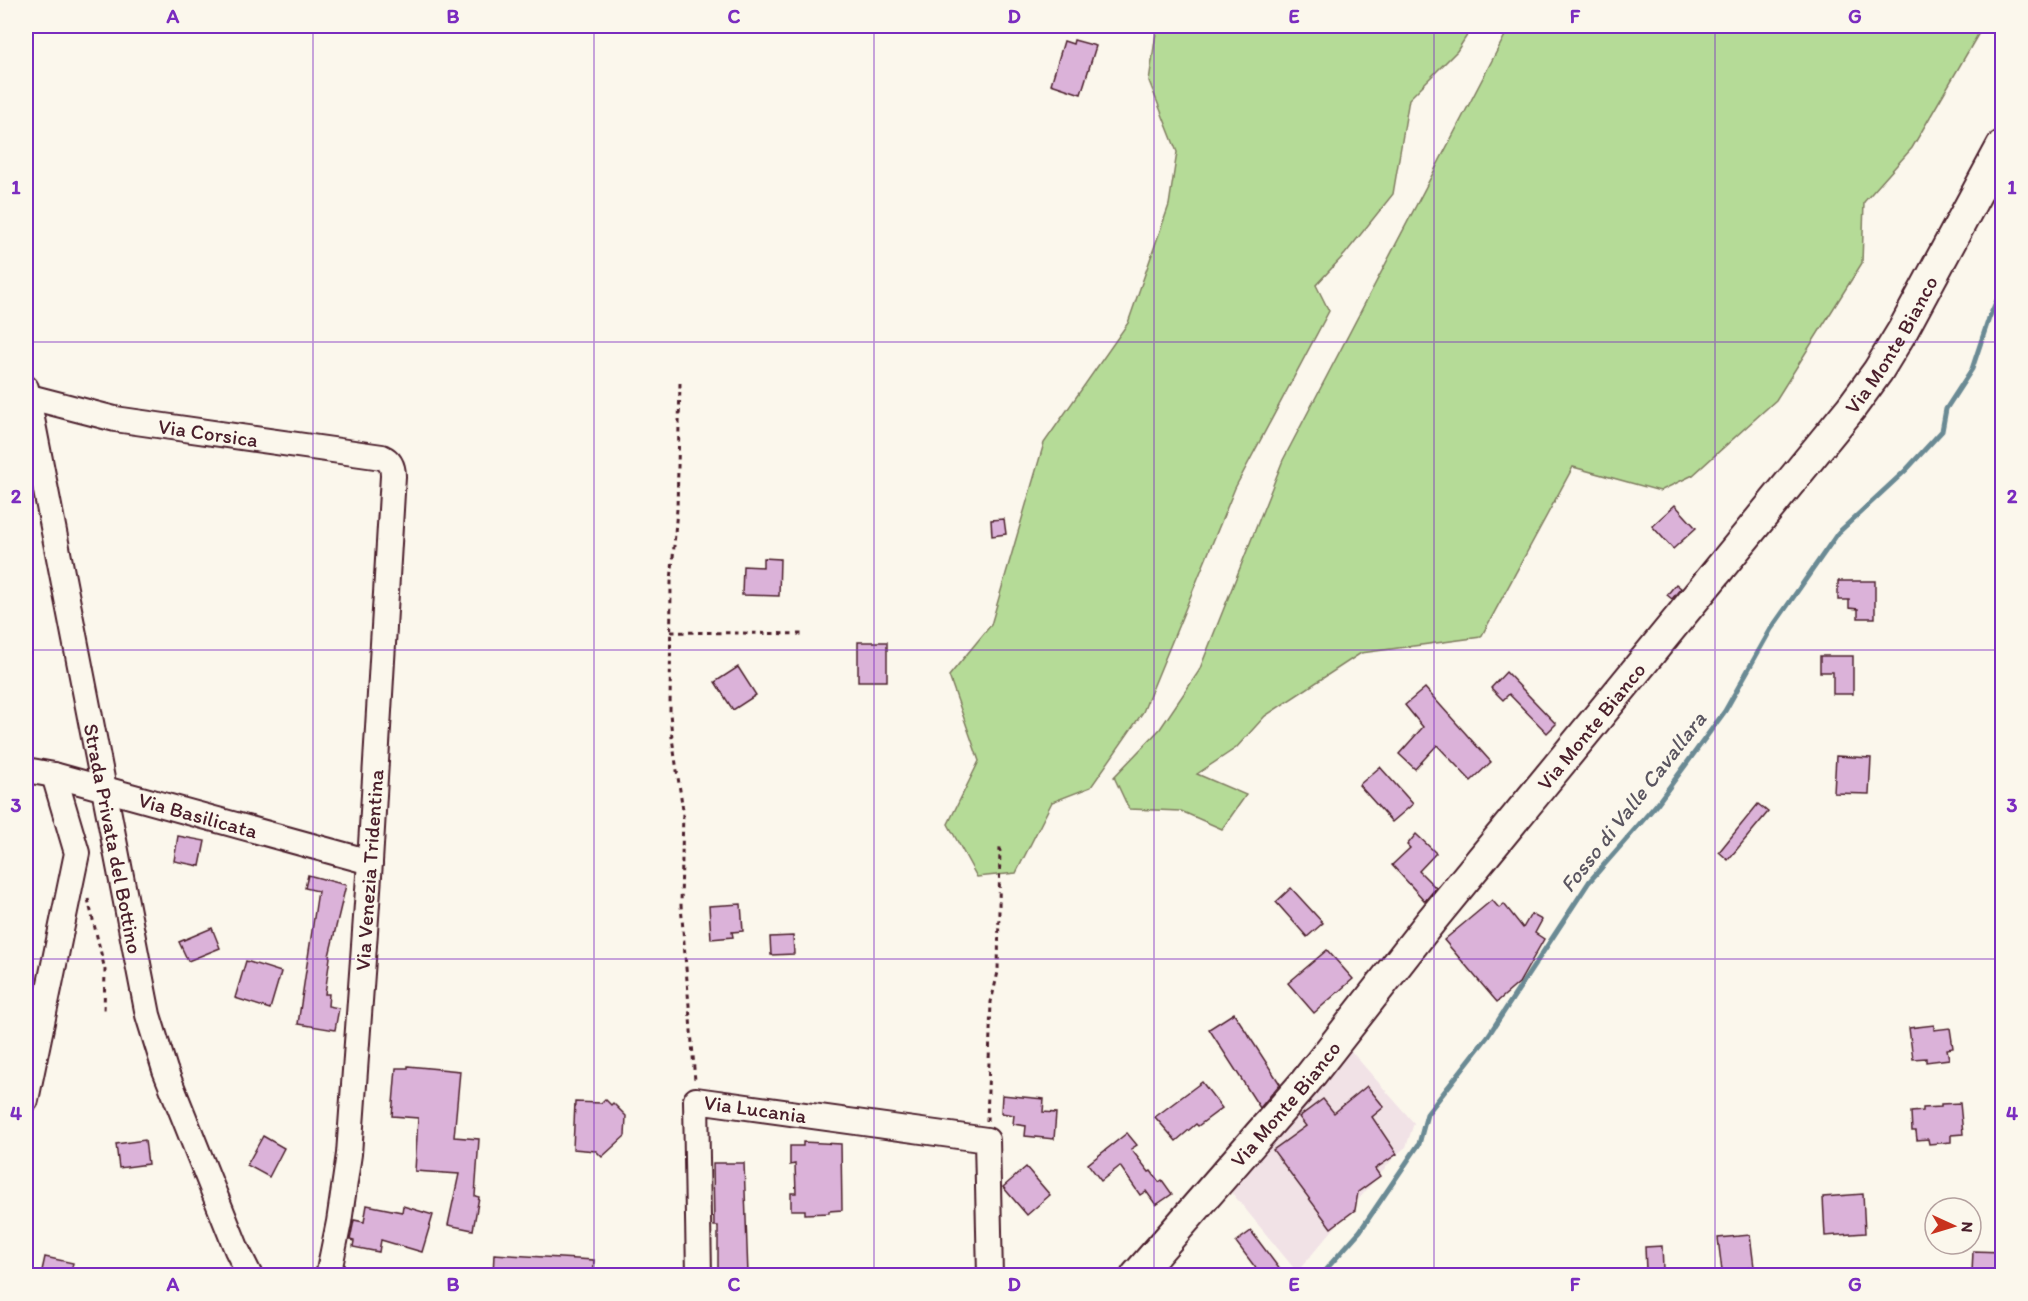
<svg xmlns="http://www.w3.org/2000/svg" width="2028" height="1301" viewBox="0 0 2028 1301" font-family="Itim,sans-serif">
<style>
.built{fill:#f1e2e6}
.green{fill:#b5db97;stroke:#807d61;stroke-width:1.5}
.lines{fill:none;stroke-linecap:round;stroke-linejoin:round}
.stream{stroke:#6b8a94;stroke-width:5}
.building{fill:#dbb2d9;stroke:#4a1f2b;stroke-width:1.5}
.minor-casing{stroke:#4a1f2b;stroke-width:28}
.major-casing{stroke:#4a1f2b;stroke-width:34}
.path{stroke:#4a1f2b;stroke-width:3;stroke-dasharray:4.5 4.5;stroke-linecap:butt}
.minor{stroke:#fbf7ec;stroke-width:24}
.major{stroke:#fbf7ec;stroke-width:30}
.grid{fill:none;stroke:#7b2cbf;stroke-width:1.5;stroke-opacity:0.55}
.labels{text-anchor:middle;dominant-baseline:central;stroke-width:4.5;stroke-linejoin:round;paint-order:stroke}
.street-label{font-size:21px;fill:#4a1f2b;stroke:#fbf7ec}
.water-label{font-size:22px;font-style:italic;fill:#5a5560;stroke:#fbf7ec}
.neatline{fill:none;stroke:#7b2cbf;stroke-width:2}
.grid-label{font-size:20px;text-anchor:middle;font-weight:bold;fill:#7b2cbf}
</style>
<rect width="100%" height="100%" fill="#fbf7ec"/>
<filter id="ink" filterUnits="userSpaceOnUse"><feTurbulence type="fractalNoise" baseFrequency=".0167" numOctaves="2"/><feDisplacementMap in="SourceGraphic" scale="12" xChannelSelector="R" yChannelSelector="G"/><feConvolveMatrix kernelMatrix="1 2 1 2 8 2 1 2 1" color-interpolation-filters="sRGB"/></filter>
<g filter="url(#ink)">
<path class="built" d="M1350,1050L1414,1123L1406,1147L1397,1154L1297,1272L1228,1188Z"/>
<g class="green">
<path d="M1157,26H1473L1457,51L1409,99L1393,194L1345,254L1316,285L1329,311L1235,488L1143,712L1091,787L1052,802L1016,873L977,877L948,824L979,761L949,676L991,625L1044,443L1128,323L1169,205L1177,152L1149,81Z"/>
<path d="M1510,26H1983L1912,148L1864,202L1862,263L1776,400L1693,475L1660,491L1573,467L1481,637L1361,653L1265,716L1236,748L1197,774L1246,795L1222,829L1181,811L1129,809L1114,777L1160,729L1199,671L1283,460Z"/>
</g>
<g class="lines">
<path class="stream" d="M1320,1276L1360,1231L1419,1144L1427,1114L1488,1036L1589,882L1657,804L1725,711L1771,629L1838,533L1906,470L1942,431L1946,409L1972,369L1989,318L2002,289"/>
</g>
<g class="building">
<path d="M1074,40L1096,46L1081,94L1051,84L1064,41L1073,44Z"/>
<path d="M1675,505L1696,528L1673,549L1652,526Z"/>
<path d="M1004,519L1006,534L992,536L991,520Z"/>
<path d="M763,558L780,559L779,596L742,595L743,566L763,567Z"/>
<path d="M1838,581H1875V618H1858V609L1849,608V600H1838Z"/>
<path d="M1676,584L1681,588L1672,599L1667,595Z"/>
<rect x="858" y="642" width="29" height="39"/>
<path d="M1820,656H1853V694H1833V672H1820Z"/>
<path d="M738,667L756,695L733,710L715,682Z"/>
<path d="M1506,672L1556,724L1547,733L1509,694L1503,700L1491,688Z"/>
<path d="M1425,688L1491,762L1471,781L1437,745L1415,769L1399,754L1423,727L1405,705Z"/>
<path d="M1836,756L1871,758L1869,794L1834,793Z"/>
<path d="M1380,767L1413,804L1392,822L1359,785Z"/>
<path d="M1758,804L1768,812L1728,860L1719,852Z"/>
<path d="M1416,834L1436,853L1419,871L1436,888L1425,901L1392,865L1410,848L1407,845Z"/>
<path d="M178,836L205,841L200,866L174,861Z"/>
<path d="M308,875L346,885L329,956L330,957L325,994H329L328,1006L339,1008L335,1030L298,1024L318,891L305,888Z"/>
<path d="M1291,888L1323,923L1307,937L1276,902Z"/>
<path d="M1492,900L1499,908L1504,904L1523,928L1531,914L1542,920L1535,933L1544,939L1519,983L1497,1002L1444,940Z"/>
<path d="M741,904L743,931L732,932L733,937L711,939L709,906Z"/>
<path d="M212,928L220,948L188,961L179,942Z"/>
<path d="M793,936L794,954L771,955L770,937Z"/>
<path d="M1327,950L1353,979L1314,1013L1288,983Z"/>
<path d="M246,961L281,972L270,1009L235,998Z"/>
<path d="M1234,1013L1280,1084L1260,1108L1209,1029Z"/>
<path d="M1934,1025V1030L1950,1028L1953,1048L1947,1049L1949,1059L1926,1062V1058L1913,1059L1909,1028Z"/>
<path d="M408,1066L460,1071L454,1137L479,1139L475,1196L479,1197L473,1230L448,1225L459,1174L415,1171L418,1118L392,1116L396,1068H408Z"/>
<path d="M1202,1082L1222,1108L1198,1126L1196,1124L1176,1141L1155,1117Z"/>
<path d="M1367,1086L1384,1107L1372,1117L1397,1154L1375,1169L1380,1176L1358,1192L1355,1210L1331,1228L1273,1150L1306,1126L1299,1117L1323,1099L1334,1113Z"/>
<path d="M1002,1095L1044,1099L1043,1112L1056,1113L1054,1139L1025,1136L1026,1126L1013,1124L1014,1115L1001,1113Z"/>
<path d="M605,1099L611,1105L613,1103L626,1116L625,1136L602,1157L596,1151L573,1149L575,1102L601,1103Z"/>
<path d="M1960,1103L1963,1134L1951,1135V1142L1929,1144L1928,1139L1917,1140L1916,1131H1912L1911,1112L1923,1111V1108L1941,1107V1104Z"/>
<path d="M1127,1133L1137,1145L1131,1149L1149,1172L1151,1171L1159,1182L1162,1180L1172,1194L1156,1205L1146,1191L1140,1195L1120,1166L1101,1181L1088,1164Z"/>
<path d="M263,1136L284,1148L269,1177L247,1165Z"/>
<path d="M145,1140L148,1164L119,1168L116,1144Z"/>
<path d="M803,1142L841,1144L842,1210L829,1211V1213L805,1214V1210H791V1193H796L795,1164L790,1165V1146H803Z"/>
<path d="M713,1163H744L748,1275H718V1226H714Z"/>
<path d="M1026,1167L1050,1195L1027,1215L1003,1187Z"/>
<path d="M1863,1194L1865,1233L1825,1236L1823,1197Z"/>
<path d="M367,1205L402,1212L403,1206L433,1215L422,1252L381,1240L379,1252L353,1247L354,1241L350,1240L354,1220L364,1222Z"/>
<path d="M1251,1231L1284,1275H1261L1236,1242Z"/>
<path d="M1750,1235L1754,1267L1722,1271L1718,1238Z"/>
<path d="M1662,1246L1663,1269L1646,1270L1645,1247Z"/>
<path d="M1973,1251L2002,1252V1274L1972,1273Z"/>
<path d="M494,1254L594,1260L593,1275H493Z"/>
<path d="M45,1257L73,1263L70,1275H41Z"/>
</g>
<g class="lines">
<g class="minor-casing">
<g id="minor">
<path id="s1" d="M26,388L148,1015L165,1070L237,1250L250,1276"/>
<path id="s2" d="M26,396L115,419L382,457C391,461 393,467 393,476L370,862L349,1154L339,1222L328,1276"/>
<path id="s3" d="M26,770L54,775L370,862"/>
<path d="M26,1100L77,853L54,775"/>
<path id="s4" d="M699,1276L696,1100L987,1140L990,1276"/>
</g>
</g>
<g class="major-casing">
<g id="major">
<path id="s5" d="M1136,1276L1306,1081L1431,921L1851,408L1878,371L1903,330L2002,146"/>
</g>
</g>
<g class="path">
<path d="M680,383L677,509L671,582L670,712L672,738L683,810L681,905L695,1081"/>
<path d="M671,632L805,634"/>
<path d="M88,899L105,970L104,1013"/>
<path d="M987,1121L991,1002L998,972L1000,844"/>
</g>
<use href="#minor" class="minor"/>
<use href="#major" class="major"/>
</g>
</g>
<path class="grid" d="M313,26V1276M594,26V1276M874,26V1276M1154,26V1276M1434,26V1276M1715,26V1276M26,342H2002M26,650H2002M26,959H2002"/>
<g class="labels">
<g class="street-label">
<text stroke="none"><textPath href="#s5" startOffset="1200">Via Monte Bianco</textPath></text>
<text stroke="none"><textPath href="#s2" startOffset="186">Via Corsica</textPath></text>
<text stroke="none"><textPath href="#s5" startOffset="714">Via Monte Bianco</textPath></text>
<text stroke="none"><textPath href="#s3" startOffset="178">Via Basilicata</textPath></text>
<text stroke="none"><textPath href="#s1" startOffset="459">Strada Privata del Bottino</textPath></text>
<text transform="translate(369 870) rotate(-86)">Via Venezia Tridentina</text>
<text stroke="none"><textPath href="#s5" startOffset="228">Via Monte Bianco</textPath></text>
<text stroke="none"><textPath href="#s4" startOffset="236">Via Lucania</textPath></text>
</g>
<g class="water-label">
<text transform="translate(1633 802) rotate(-52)">Fosso di Valle Cavallara</text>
</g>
</g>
<rect width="2028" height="1301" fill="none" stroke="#fbf7ec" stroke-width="66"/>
<g transform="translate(1953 1226) rotate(94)"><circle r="28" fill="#fbf7ec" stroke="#b4a19f" stroke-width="1.5"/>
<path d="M0-4.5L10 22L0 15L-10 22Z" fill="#c8321e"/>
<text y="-9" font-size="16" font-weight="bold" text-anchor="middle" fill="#4a1f2b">N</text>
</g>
<rect x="33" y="33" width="1962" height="1235" class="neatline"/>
<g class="grid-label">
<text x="173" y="23">A</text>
<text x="453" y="23">B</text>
<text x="734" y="23">C</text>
<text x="1014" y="23">D</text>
<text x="1294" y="23">E</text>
<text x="1575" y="23">F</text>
<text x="1855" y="23">G</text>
<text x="16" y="194">1</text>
<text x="2012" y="194">1</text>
<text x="16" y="503">2</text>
<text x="2012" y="503">2</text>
<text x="16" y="812">3</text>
<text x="2012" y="812">3</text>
<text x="16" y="1120">4</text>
<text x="2012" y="1120">4</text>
<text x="173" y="1291">A</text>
<text x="453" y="1291">B</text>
<text x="734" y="1291">C</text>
<text x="1014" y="1291">D</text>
<text x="1294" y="1291">E</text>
<text x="1575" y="1291">F</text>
<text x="1855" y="1291">G</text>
</g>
</svg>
